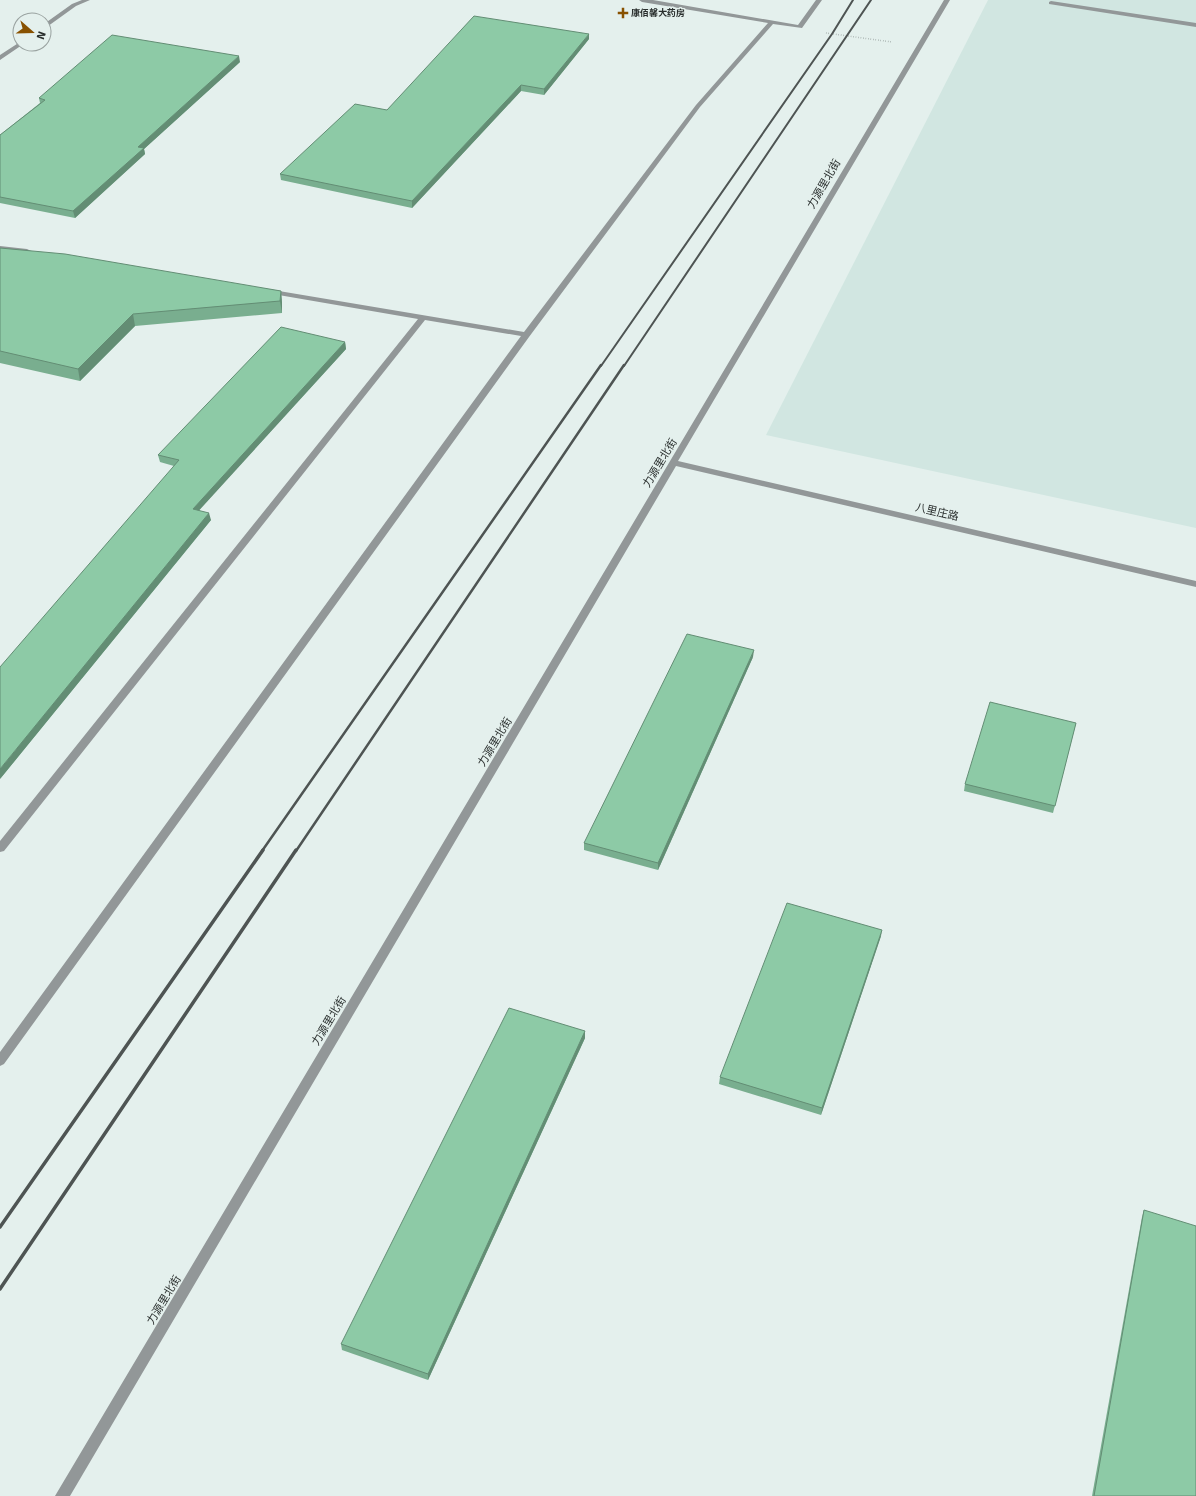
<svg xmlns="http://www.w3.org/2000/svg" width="1196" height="1496" viewBox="0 0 1196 1496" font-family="Signika,'Noto Sans SC',sans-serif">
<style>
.built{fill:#d1e6e1}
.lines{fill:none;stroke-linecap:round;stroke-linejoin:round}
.path{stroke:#868f8d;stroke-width:1.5;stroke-dasharray:0.5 2;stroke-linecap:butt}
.service{fill:#929798;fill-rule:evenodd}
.minor{fill:#929798;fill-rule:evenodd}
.rail-far2{stroke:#4e5453;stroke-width:2}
.rail-far1{stroke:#4e5453;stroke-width:2.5}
.rail{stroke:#4e5453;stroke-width:3.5}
.wall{fill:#79ae8f}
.shaded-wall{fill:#638d74}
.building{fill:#8dcaa6;stroke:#638d74}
.poi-dot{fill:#885100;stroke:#e4f0ed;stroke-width:1.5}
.labels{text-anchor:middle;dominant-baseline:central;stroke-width:3;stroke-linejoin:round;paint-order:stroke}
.far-poi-label{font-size:9px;font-weight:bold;fill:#292e2d;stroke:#e4f0ed;text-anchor:start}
.street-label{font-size:11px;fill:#292e2d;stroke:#e4f0ed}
</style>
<rect width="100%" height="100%" fill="#e4f0ed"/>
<path class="built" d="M988,0H1196V528L766,435Z"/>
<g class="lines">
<path class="path" d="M826,33L892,42"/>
<path class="service" d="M1051,1L1196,23V27L1049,4V2Z"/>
<g class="minor">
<path d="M82,0H90L76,6L44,29V24L72,4Z"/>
<path d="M639,0H653L798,25L816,0H822L802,28L773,24L700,107L529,337L4,1064L0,1066V1052L521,336L425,320L4,851L0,852V841L418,319L267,293L263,291L267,289L524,332L696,105L768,23L642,2Z"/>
<path d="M944,0H950L678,461L1196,581V587L676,466L70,1496H55Z"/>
<path d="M20,42V44H23L22,45L0,60V55Z"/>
<path d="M0,246L27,249L31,251L27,253L0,250Z"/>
</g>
<g class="rail-far2">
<path d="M601,366L832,34L853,0"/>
<path d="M624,366L871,0"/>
</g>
<g class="rail-far1">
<path d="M262,851L601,365"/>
<path d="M296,851L624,365"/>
</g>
<g class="rail">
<path d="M0,1227L263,850"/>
<path d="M0,1289L296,850"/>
</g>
</g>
<g class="wall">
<path d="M589,39L544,95L521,91L412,208L281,180L280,174L387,110Z"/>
<path d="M240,62L144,149L145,154L75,218L0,203V135L40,103L39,98Z"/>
<path d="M0,248L281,291L282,303V313L135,326L80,381L0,363Z"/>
<path d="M345,342L346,349L199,510L211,520L0,779L174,466L160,462L158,455Z"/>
<path d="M753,657L658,870L584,850V843Z"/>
<path d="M1076,723L1053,813L964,791L965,784Z"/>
<path d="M881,936L821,1115L719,1084L720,1077Z"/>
<path d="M585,1031V1038L428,1380L342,1350L341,1344Z"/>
<path d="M1144,1210L1196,1496H1092L1142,1217Z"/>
</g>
<g class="shaded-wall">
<path d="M589,34V39L544,95V89Z"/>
<path d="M239,56L240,62L144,149L145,154L75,218L73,211L138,147Z"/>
<path d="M521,85V91L412,208V201Z"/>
<path d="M281,291L282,303V313L280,301Z"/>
<path d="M133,314L135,326L80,381L78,369Z"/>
<path d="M345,342L346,349L194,516L193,509Z"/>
<path d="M209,513L211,520L0,779V769Z"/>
<path d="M754,650L753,657L658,870V863Z"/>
<path d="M882,930L881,936L821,1115L822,1108Z"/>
<path d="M585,1031V1038L428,1380V1374Z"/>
</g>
<g class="building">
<path d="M474,16L589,34L544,89L521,85L412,201L280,174L355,104L387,110Z"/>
<path d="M112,35L239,56L138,147L144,148L73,211L0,197V135L45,100L39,98Z"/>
<path d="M0,248L65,254L281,291L280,301L133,314L78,369L0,351Z"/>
<path d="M281,327L345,342L193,509L209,513L0,769V667L179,460L158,455Z"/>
<path d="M687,634L754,650L658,863L584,843Z"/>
<path d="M990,702L1076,723L1055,806L965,784Z"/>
<path d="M787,903L882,930L822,1108L720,1077Z"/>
<path d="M509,1008L585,1031L428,1374L341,1344Z"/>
<path d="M1144,1210L1196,1226V1496H1094Z"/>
</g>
<path class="poi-dot" d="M621 7h4v4h4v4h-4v4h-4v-4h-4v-4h4z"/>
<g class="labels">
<g class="far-poi-label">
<text x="631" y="13">康佰馨大药房</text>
</g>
<g class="street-label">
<text transform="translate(824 184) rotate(-60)">力源里北街</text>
<text transform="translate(660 463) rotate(-59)">力源里北街</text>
<text transform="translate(937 512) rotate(13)">八里庄路</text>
<text transform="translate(495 742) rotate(-59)">力源里北街</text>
<text transform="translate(329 1021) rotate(-59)">力源里北街</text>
<text transform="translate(164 1300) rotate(-59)">力源里北街</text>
</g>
</g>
<g transform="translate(32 32) rotate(110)"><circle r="19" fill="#e4f0ed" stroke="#99a2a0"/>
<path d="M0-3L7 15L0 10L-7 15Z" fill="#885100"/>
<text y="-6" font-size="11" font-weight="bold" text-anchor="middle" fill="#292e2d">N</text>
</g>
</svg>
